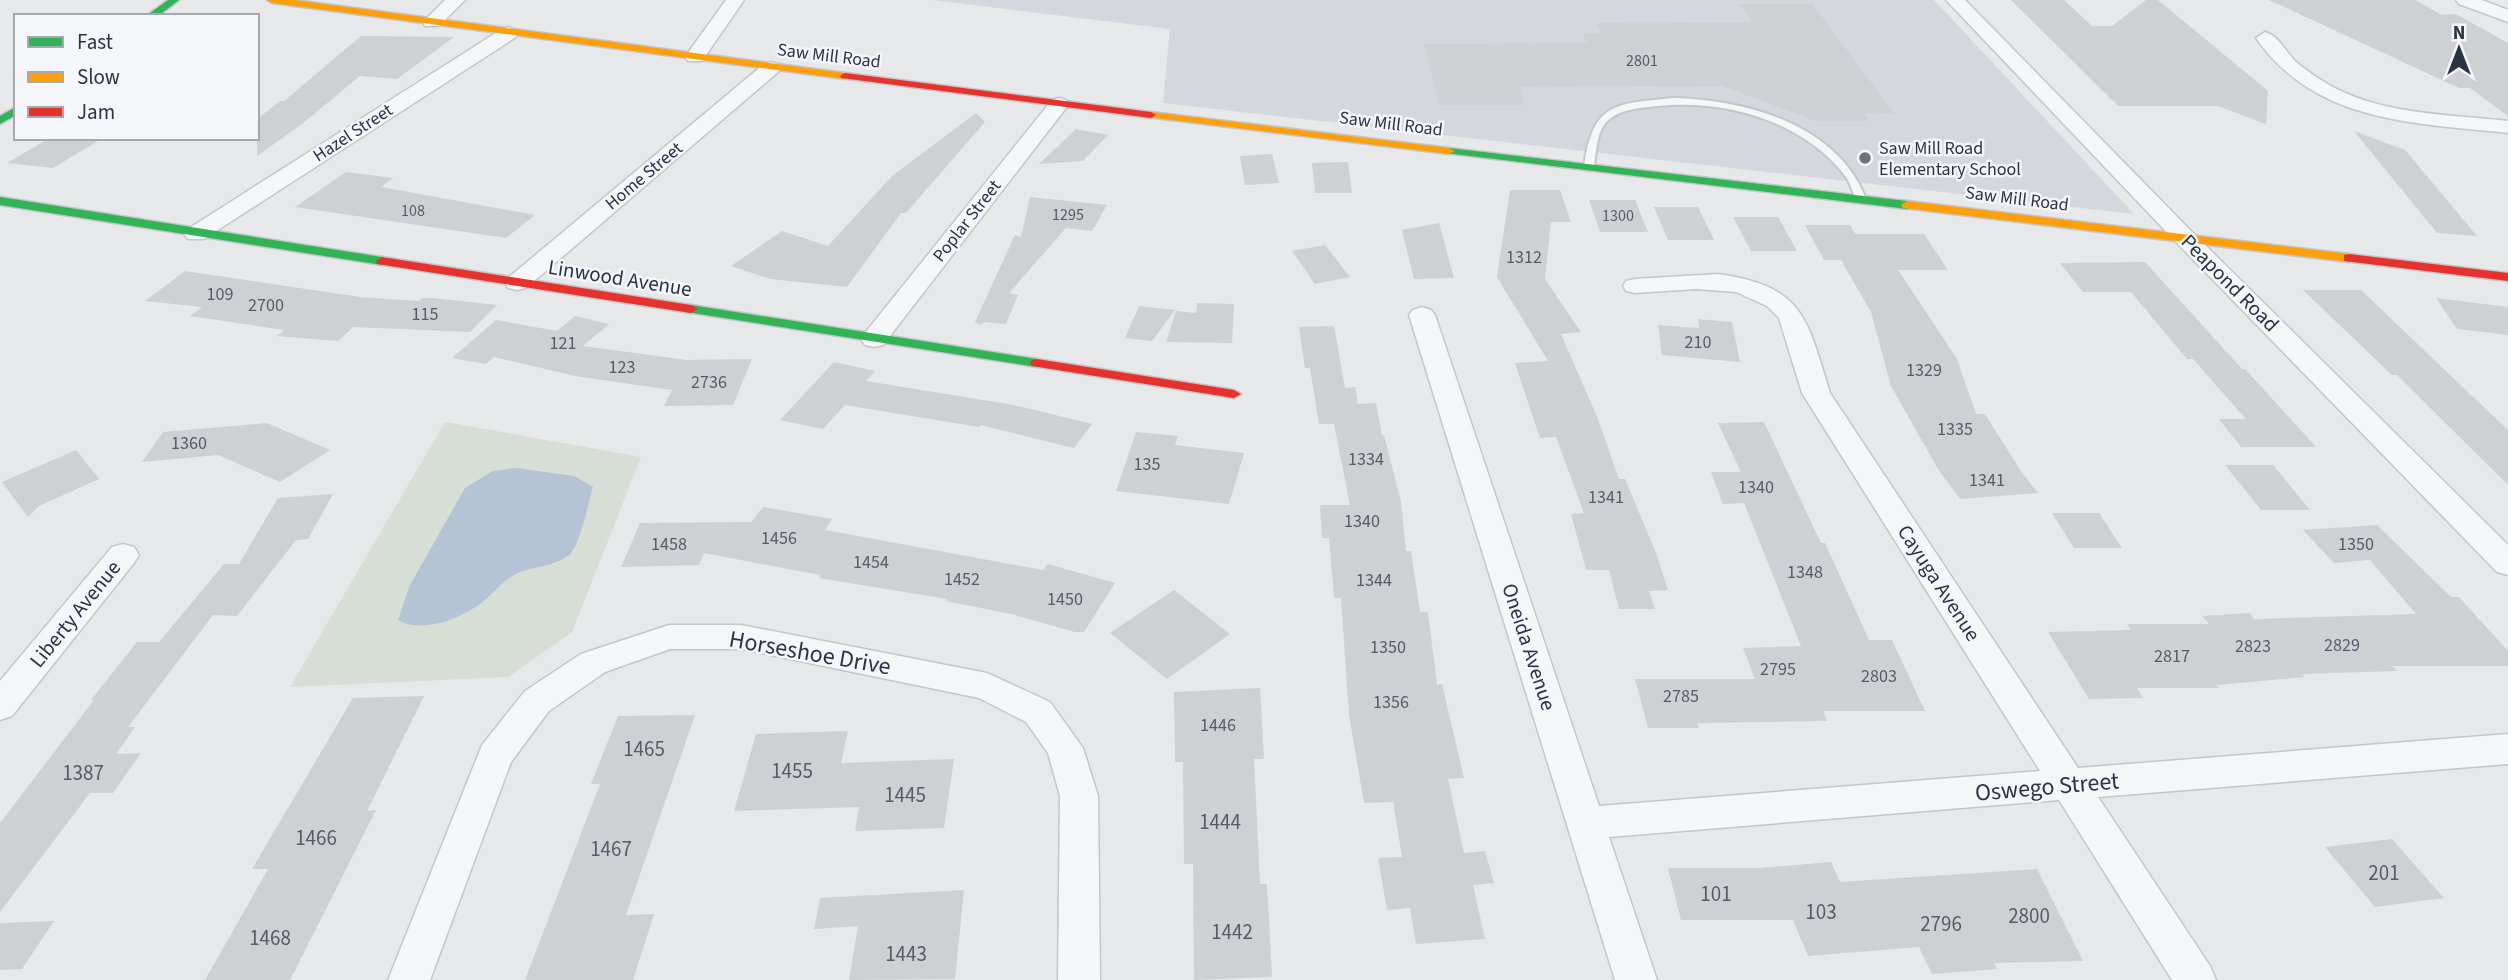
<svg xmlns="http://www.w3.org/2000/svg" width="2508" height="980" viewBox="0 0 2508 980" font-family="'Source Sans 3',sans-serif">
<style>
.built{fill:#d4d7dd}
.green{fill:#d6ded6}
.water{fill:#b4c4d5}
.building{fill:#ced0d3}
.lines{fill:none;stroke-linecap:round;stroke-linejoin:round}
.lane-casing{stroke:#c4c6c8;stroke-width:4}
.street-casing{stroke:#c4c6c8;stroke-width:3}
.fast-casing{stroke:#c4c6c8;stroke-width:3}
.slow-casing{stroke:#c4c6c8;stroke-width:3}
.jam-casing{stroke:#c4c6c8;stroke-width:3}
.lane{fill:#f5f6f7;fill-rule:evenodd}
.street{fill:#f5f6f7;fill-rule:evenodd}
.fast{fill:#30b455;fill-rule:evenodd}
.slow{fill:#ff9f0a;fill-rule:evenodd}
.jam{fill:#e5322d;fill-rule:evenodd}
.poi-dot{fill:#6c737f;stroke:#f4f6f9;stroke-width:2.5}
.labels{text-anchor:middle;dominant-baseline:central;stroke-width:5;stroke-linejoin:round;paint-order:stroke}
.far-number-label{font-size:16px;fill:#545c69}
.far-street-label{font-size:18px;fill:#2b3445;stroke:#f4f6f9}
.far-poi-label{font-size:18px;fill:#2b3445;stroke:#f4f6f9;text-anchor:start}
.number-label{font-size:18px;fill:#545c69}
.street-label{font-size:21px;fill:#2b3445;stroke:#f4f6f9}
.near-number-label{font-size:21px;fill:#545c69}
.near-street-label{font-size:24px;fill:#2b3445;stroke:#f4f6f9}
</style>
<rect width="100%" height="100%" fill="#e6e8ea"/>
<path class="built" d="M933,0H1934L2134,214L1163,103L1170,29Z"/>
<path class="green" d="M445,422L641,457L572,632L508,677L290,687Z"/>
<path class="water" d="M516,468L574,476L593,487C589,501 580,543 571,553C557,567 532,566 516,574C500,582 489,600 474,608C453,621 420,633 398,620L410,585L465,488L493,471Z"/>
<g class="building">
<path d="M2011,0H2064L2092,26H2112L2146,0H2158L2268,91L2266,124L2218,106H2118Z"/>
<path d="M2269,0H2415L2442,15L2456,14L2508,43V116L2470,88H2459Z"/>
<path d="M1739,4H1812L1895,114L1864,113L1869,121H1816L1722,86L1519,87L1525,105H1439L1424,44L1587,43L1583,33H1601L1597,23L1752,22Z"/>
<path d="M361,36L454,37L397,79L360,76L302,124L257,156V119L280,101H284Z"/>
<path d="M976,113L985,122L906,213H901L847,287L770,279L731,266L782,231L828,246L892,176Z"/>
<path d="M1076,129L1108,135L1083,161L1039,164Z"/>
<path d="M2354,131L2405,150L2477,236L2437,233Z"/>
<path d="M50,138H103L53,168L7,163Z"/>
<path d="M1272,154L1279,183L1245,185L1240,156Z"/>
<path d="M1348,162L1352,193H1315L1312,163Z"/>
<path d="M346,172L393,178L381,187L535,215L506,238L295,207Z"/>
<path d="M1510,190H1560L1571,222H1551L1545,279L1581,332L1561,334L1598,419L1619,479H1625L1656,553L1668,590L1649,591L1655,609H1619L1609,570H1586L1571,514L1584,513L1556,437L1540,438L1515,363L1548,361L1497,277Z"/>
<path d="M1030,197L1107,205L1092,231L1066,228L1009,293L1018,295L1006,324L984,322L981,325L975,322L1015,235L1021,237Z"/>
<path d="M1589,200H1635L1648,232H1600Z"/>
<path d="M1654,207H1698L1714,240H1668Z"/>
<path d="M1733,217H1778L1797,251H1751Z"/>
<path d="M1439,223L1454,278L1414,279L1402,230Z"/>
<path d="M1805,225H1850L1855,234H1924L1948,270H1898L1957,359L1976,414H1985L2022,473L2038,493L1960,499L1938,469L1891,386L1871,312L1841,260H1824Z"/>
<path d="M1325,245L1350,277L1315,284L1292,251Z"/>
<path d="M2145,262L2242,369H2245L2316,447H2241L2219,419H2246L2193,359H2187L2131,292H2083L2060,263Z"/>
<path d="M185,271L360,297L419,301L422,298H432L497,305L470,332L353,327L338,341L277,336L284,330L190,316L202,307L145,301Z"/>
<path d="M2303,290H2361L2450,375L2508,430V485L2397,375H2392Z"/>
<path d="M2436,298L2508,307V335L2457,329Z"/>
<path d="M1197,303L1234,304L1232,343L1166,342L1176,311L1196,313Z"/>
<path d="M1139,306L1175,310L1152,341L1125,338Z"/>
<path d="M575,316L609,324L583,346L687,360L752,359L733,405L664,406L672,390L575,376L494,357L486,364L452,358L496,320L557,331Z"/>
<path d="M1698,319L1732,322L1740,362L1662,355L1658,325L1699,328Z"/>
<path d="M1334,326L1345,388L1355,387L1358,404L1376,403L1382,436L1384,435L1401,502L1406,551H1411L1420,612H1428L1437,685L1442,684L1464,778L1448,779L1464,853L1485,851L1494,883L1473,885L1485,939L1416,944L1410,908L1387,910L1378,858L1402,857L1393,802L1364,803L1349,715L1341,598H1334L1329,538H1322L1320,505H1350L1334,424H1319L1310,368H1305L1299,327Z"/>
<path d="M834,362L875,371L866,381L1014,405L1092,424L1074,448L981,425L979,427L845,405L823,429L780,420Z"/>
<path d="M1764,422L1821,543H1825L1869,640H1892L1925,711H1823L1827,721L1697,723L1699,728H1648L1635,679H1755L1743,648L1801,646L1744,503L1723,504L1711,472H1741L1718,423Z"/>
<path d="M267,423L330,450L280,482L218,455L142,462L163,432Z"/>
<path d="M1136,432L1178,436L1175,445L1244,453L1229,504L1116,491Z"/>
<path d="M76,450L99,479L39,506L28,517L2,482Z"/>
<path d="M2225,465H2273L2310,510H2261Z"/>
<path d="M333,494L308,539L296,540L237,616L213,615L128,727H135L116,754L141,753L113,793H90L0,912V823L94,700H91L137,642H159L224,564H239L278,498Z"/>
<path d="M763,507L832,519L825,530L1043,570L1048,564L1115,583L1084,632H1075L1011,614L946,601L947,599L819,578L820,575L704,553L699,565L621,567L640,523L751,522Z"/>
<path d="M2052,513H2099L2122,548H2074Z"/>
<path d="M2377,525L2451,597H2459L2508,651V666H2392L2397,671L2302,674L2305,677L2216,685L2219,688H2137L2143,698L2089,699L2048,632L2131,630L2127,624H2209L2202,616L2249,613L2255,619L2416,614L2370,560L2334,563L2303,530Z"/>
<path d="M1174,590L1230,634L1167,679L1110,633Z"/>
<path d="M1260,688L1264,759H1254L1260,884H1267L1272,977L1194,980L1193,864H1184L1183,762H1175L1174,692Z"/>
<path d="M424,696L367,811L376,810L290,980H205L268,869H252L353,698Z"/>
<path d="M695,715L626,915L654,914L633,980H525L600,784H591L618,716Z"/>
<path d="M848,731L841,763L954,759L944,828L855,831L859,807L734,811L756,734Z"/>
<path d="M2392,839L2444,898L2375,907L2325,847Z"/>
<path d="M1831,862L1840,882L2037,869L2083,961L1994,963L1997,969L1932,974L1919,947L1808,956L1793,920H1681L1668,868H1760Z"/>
<path d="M964,890L955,979L849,980L858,926L814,929L820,898Z"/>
<path d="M54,921L22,969L0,970V923Z"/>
</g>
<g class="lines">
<g class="lane-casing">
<path id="lane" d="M1674,98C1746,100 1837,124 1866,199L1861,202L1857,201C1853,194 1851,184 1846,177C1804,121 1725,99 1658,106C1640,108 1615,109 1604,125C1596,137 1596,154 1594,167L1589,170L1585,169L1584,167C1593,102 1614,104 1674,98Z"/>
</g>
<g class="street-casing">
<g id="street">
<path d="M445,0H465L439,26H425L423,22Z"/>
<path d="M726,0H744L702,61H688L685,57Z"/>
<path d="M1946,0H1965L2193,233L2508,545V575L2497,572L2177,243Z"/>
<path d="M2456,0H2482L2508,10V22L2459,4Z"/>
<path d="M509,27L518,33L516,37L204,239H188L184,234L188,229L502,29Z"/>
<path d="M2265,32C2279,36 2286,52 2295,61C2303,68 2313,75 2321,80C2375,115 2446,114 2508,121V133C2414,123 2315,123 2256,38Z"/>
<path d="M771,62L778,64L781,68L778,72L526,288L517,290L508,288L505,283L508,278L764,64Z"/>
<path d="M1059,98L1066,100L1069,104L1066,108L883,345L874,347L865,345L861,339L865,333L1052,100Z"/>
<path d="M1718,274C1804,286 1807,318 1830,393L2078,768L2508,734V764L2098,797L2210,966L2216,980H2172L2059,800L1609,837L1657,980H1615L1409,315L1413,310L1422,307L1431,310L1435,315L1599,806L2040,771L1802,393L1779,318L1767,306L1736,292L1696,289L1635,293L1626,291L1623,286L1626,281L1635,279Z"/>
<path d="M123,544L134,547L139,555L134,563L12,716L0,720V681L112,547Z"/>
<path d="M669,625H741L987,673L1050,702L1083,748L1098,796L1100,980H1058L1060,796L1048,753L1026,722L979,698L741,649H670L605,672L549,711L511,762L430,980H388L482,745L525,691L581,654Z"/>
</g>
</g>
<g class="fast-casing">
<g id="fast">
<path d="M168,0H179L158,16H146Z"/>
<path d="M16,107V115L0,124V116Z"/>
<path d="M1449,148L1907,201L1913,205L1907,209L1445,153V149Z"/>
<path d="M0,197L382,257L388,261L382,265L0,205Z"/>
<path d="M691,305L1037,359L1044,363L1037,367L686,312L684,309Z"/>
</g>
</g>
<g class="slow-casing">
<g id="slow">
<path d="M267,0H294L845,73L850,76L845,79L272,3Z"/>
<path d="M1151,112L1449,148L1455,151L1449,154L1147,117L1146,115Z"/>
<path d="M1907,201L2349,254L2355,258L2349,262L1903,208L1901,205Z"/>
</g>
</g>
<g class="jam-casing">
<g id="jam">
<path d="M845,73L1151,112L1156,115L1151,118L841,78L840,76Z"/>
<path d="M2349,254L2508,273V281L2344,261V255Z"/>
<path d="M382,257L691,305L698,309L691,313L377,264L376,261Z"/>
<path d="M1037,359L1234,390L1241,394L1234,398L1032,366L1030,363L1032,360Z"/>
</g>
</g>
<use href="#lane" class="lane"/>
<use href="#street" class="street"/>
<use href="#fast" class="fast"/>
<use href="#slow" class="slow"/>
<use href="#jam" class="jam"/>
</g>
<circle class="poi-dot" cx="1865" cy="158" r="7"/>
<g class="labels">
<g class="far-number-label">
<text x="1642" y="61">2801</text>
<text x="413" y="211">108</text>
<text x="1068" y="215">1295</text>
<text x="1618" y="216">1300</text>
</g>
<g class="far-street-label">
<text transform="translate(829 56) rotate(7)">Saw Mill Road</text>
<text transform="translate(1391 124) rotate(7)">Saw Mill Road</text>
<text transform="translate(353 133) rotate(-33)">Hazel Street</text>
<text transform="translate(644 176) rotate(-40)">Home Street</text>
<text transform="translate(2017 199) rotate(7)">Saw Mill Road</text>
<text transform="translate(967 221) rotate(-52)">Poplar Street</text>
</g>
<g class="far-poi-label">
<text x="1879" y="148">Saw Mill Road<tspan x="1879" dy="21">Elementary School</tspan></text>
</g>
<g class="number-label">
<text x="1524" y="257">1312</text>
<text x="220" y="294">109</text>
<text x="266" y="305">2700</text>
<text x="425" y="314">115</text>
<text x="1698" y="342">210</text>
<text x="563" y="343">121</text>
<text x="622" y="367">123</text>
<text x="1924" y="370">1329</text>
<text x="709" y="382">2736</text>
<text x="1955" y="429">1335</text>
<text x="189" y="443">1360</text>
<text x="1366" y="459">1334</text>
<text x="1147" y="464">135</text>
<text x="1987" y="480">1341</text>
<text x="1756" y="487">1340</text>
<text x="1606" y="497">1341</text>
<text x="1362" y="521">1340</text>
<text x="779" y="538">1456</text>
<text x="669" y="544">1458</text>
<text x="2356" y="544">1350</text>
<text x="871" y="562">1454</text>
<text x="1805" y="572">1348</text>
<text x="962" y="579">1452</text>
<text x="1374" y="580">1344</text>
<text x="1065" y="599">1450</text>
<text x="2342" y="645">2829</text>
<text x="2253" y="646">2823</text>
<text x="1388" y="647">1350</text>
<text x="2172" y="656">2817</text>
<text x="1778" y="669">2795</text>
<text x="1879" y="676">2803</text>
<text x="1681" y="696">2785</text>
<text x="1391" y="702">1356</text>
<text x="1218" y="725">1446</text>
</g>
<g class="street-label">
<text transform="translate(620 278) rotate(9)">Linwood Avenue</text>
<text transform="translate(2230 283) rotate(45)">Peapond Road</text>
<text transform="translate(1939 583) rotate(57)">Cayuga Avenue</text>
<text transform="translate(75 614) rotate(-51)">Liberty Avenue</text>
<text transform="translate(1529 647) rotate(72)">Oneida Avenue</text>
</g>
<g class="near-number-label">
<text x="644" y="749">1465</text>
<text x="792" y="771">1455</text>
<text x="83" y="773">1387</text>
<text x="905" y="795">1445</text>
<text x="1220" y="822">1444</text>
<text x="316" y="838">1466</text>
<text x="611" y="849">1467</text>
<text x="2384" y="873">201</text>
<text x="1716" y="894">101</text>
<text x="1821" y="912">103</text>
<text x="2029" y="916">2800</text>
<text x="1941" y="924">2796</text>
<text x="1232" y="932">1442</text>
<text x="270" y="938">1468</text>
<text x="906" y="954">1443</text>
</g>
<g class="near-street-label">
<text transform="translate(810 653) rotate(10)">Horseshoe Drive</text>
<text transform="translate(2047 787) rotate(-5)">Oswego Street</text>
</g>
</g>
<rect x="14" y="14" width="245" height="126" fill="#f4f6f9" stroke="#a4a8b1" stroke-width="2"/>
<rect x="28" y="37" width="35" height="10" fill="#30b455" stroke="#a4a8b1" stroke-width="2"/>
<text x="77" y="49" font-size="21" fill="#2b3445">Fast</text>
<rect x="28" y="72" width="35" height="10" fill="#ff9f0a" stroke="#a4a8b1" stroke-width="2"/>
<text x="77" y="84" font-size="21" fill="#2b3445">Slow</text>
<rect x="28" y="107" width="35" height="10" fill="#e5322d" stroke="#a4a8b1" stroke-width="2"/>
<text x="77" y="119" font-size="21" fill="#2b3445">Jam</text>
<g transform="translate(2459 49)" stroke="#f4f6f9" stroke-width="5" paint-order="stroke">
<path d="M0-5L12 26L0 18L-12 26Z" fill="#2b3445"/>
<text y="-10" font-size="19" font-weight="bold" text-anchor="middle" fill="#2b3445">N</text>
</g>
</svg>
